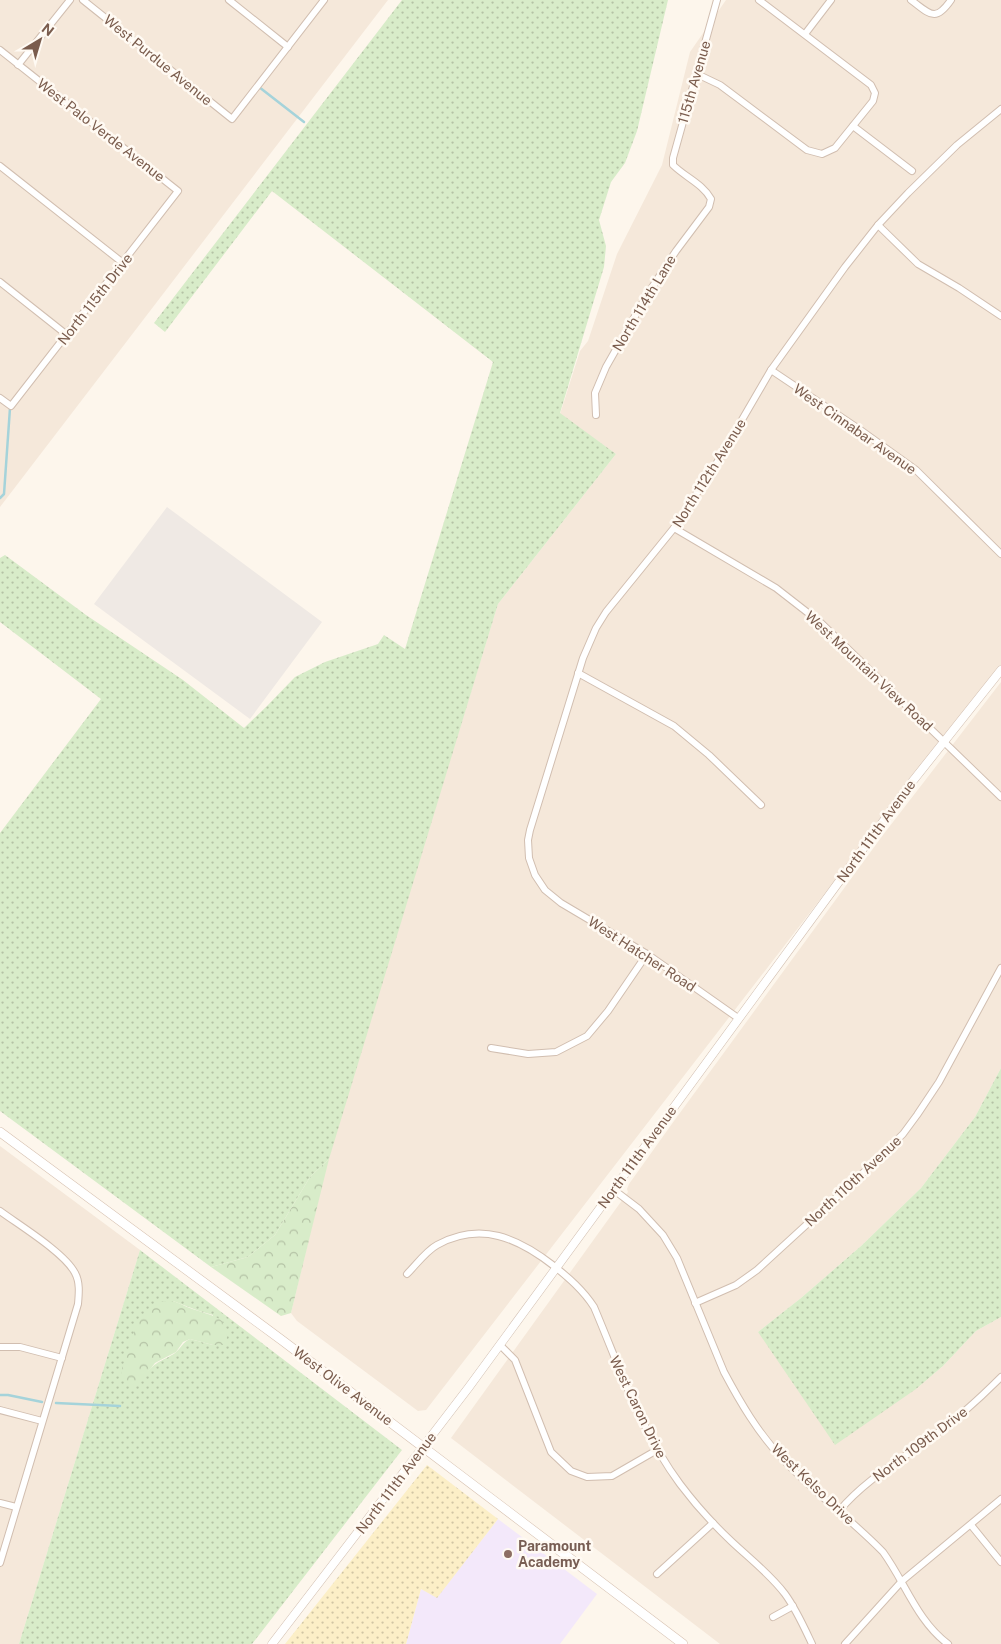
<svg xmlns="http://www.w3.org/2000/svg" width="1001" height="1644" viewBox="0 0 1001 1644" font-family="'Public Sans',sans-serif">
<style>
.residential{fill:#f5e8da}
.industrial{fill:#efe9e4}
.education{fill:#f3e8fa}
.grass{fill:url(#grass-dots);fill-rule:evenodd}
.forest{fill:url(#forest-crowns)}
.sand{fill:url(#sand-dots)}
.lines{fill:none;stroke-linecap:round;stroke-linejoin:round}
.stream{stroke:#a5d3da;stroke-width:2.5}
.minor-casing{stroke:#d1beb0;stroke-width:8}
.tertiary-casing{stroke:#d1beb0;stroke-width:9}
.secondary-casing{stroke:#d6c0b0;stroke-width:10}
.minor{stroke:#fff;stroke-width:6}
.tertiary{stroke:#fff;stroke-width:8}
.secondary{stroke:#fff;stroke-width:9}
.education-dot{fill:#8d6e63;stroke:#fffaf3;stroke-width:2}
.labels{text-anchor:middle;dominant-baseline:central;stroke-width:5;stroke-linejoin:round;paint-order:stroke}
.street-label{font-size:14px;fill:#7a5c4d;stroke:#fffaf3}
.education-label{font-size:14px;font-weight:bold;fill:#785e54;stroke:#fffaf3;text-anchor:start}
</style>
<defs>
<pattern id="grass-dots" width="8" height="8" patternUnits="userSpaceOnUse" patternTransform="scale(1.25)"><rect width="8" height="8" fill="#d8ecc9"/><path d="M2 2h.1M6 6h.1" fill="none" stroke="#b4c2a5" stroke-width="1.8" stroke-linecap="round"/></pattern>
<pattern id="forest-crowns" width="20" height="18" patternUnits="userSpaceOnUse" patternTransform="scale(1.25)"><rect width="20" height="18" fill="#d8ecc9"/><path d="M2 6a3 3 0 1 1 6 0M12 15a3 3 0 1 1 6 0" fill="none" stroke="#b4c2a5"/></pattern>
<pattern id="sand-dots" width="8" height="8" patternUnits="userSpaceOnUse" patternTransform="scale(1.25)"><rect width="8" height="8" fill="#fcefc7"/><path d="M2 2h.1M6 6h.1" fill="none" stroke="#d1c5a4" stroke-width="1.8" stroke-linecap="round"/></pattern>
</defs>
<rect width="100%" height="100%" fill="#fdf6ec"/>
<g class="residential">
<path d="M0,0H388L0,507Z"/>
<path d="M726,0H1001V665L426,1410L418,1411L297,1321L291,1313L332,1143L498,604L616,454L560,414L580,351L588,341L617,254L662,165L690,52Z"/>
<path d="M1001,682V1068L975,1117L921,1188L861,1246L801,1298L758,1332L916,1389L943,1366L976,1331L1001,1317V1644H720L451,1438L628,1192L627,1189L629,1184L674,1121L883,835Z"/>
<path d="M0,1146L140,1250L19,1644H0Z"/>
</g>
<path class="industrial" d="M167,507L322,622L250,719L94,604Z"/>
<path class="education" d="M498,1519L597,1594L560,1644H406L421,1589L437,1597Z"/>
<g class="grass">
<path d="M402,0H668L637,131L625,163L611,182L599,220L606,246L604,267L560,413L616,454L498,604L329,1159L310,1177L275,1235L248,1257L211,1267L0,1111V833L101,699L0,622V558L5,555L86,615L183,680L244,728L267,706L295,677L325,662L378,644L384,635L405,649L493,362L272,191L165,332L154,323Z"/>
<path d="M1001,1068V1317L976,1331L943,1366L916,1389L835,1445L758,1332L801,1298L861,1246L921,1188L975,1117Z"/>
<path d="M140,1250L402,1450L252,1644H19ZM173,1301L199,1311L213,1315V1345L190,1339C183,1342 181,1348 175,1353C163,1361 158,1360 147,1372Z"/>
</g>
<g class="forest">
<path d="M329,1159L291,1313L281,1316L211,1267L248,1257L275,1235L310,1177Z"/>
<path d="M173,1301C182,1304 190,1309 199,1311C212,1316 226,1317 227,1333C227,1338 227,1341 225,1345H213L190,1339L183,1342L176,1352L155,1363L138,1384L133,1386L126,1383L121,1372L136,1325L150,1309L159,1302Z"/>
</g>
<path class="sand" d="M427,1465L498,1519L437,1598L421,1589L406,1644H285Z"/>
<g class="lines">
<g class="stream">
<path d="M259,87L304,122"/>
<path d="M0,498L4,494L10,408"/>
<path d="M0,1395H8L42,1402"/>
<path d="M56,1403L120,1406"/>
</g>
<g class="minor-casing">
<g id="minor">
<path d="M83,0L232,119L324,0"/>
<path d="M229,0L288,47"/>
<path d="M911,0C930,14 935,23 951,0"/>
<path d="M805,34L831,0"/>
<path d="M0,50L178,191L11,406L0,398"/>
<path d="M18,65L70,0"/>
<path d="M697,74L720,85L807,150L822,154L835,148L873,101L875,93L871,85L759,0"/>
<path d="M853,126L912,171"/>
<path d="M0,166L123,263"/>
<path d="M878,225L918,264L959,288L1001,316"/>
<path d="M0,282L67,335"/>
<path d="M771,370L859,429L916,470L1001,554"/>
<path d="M596,415L595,393L606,367L647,295L676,251L709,207L711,199C703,184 685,177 673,165V158L717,0"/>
<path d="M674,528L776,588L821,623L1001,797"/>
<path d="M578,673L674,726L709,755L761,805"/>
<path d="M738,1018L647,954L561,903L545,890L535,875L529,858L528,840L530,830L583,658L596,628L606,612L674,528L718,461L771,370L845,267L878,225L908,193L957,145L1001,109"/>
<path d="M491,1048L528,1054L556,1052L587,1036L608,1011L647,954"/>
<path d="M614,1190L639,1209L663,1235L677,1258L724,1372C740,1402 758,1433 782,1458C813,1492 851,1519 883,1552C905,1582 917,1621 948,1644"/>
<path d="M0,1211C19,1225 65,1253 75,1273C80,1282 79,1293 78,1304L0,1563"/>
<path d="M407,1274C416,1265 426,1251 437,1245C481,1221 518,1238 554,1266C569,1278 583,1290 594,1307C620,1368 640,1430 680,1484C695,1504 713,1524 731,1541C749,1558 770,1574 785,1594C796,1609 804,1627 812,1644"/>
<path d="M695,1303L736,1285L757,1270L864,1172L903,1134L917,1115L939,1082L1001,968"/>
<path d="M500,1345L515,1360L551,1452L571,1471L587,1477L612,1476L657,1450"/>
<path d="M0,1347H20L62,1358"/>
<path d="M0,1410L42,1421"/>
<path d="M0,1503L16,1507"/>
<path d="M839,1511C865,1480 899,1461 932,1437C957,1419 980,1398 1001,1377"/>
<path d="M971,1525L1001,1562"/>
<path d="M657,1574L713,1523"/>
<path d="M773,1617L793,1606"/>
<path d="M845,1644L902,1581L1001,1499"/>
</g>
</g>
<g class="tertiary-casing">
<path id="tertiary" d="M272,1644L469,1387L912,782L1001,670"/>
</g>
<g class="secondary-casing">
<path id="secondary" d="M0,1132L283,1341L683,1644"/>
</g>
<use href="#minor" class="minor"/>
<use href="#tertiary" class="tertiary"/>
<use href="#secondary" class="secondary"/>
</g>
<circle class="education-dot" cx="508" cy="1554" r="5"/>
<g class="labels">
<g class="street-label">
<text transform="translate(158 60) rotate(39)">West Purdue Avenue</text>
<text transform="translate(694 82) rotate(-74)">115th Avenue</text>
<text transform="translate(101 130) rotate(38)">West Palo Verde Avenue</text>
<text transform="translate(95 299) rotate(-52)">North 115th Drive</text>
<text transform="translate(644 303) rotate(-59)">North 114th Lane</text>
<text transform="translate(855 429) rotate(35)">West Cinnabar Avenue</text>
<text transform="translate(709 473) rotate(-58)">North 112th Avenue</text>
<text transform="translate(869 671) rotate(43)">West Mountain View Road</text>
<text transform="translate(876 831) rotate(-54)">North 111th Avenue</text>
<text transform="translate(642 954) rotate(33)">West Hatcher Road</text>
<text transform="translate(637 1157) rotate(-54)">North 111th Avenue</text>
<text transform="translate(853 1181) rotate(-43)">North 110th Avenue</text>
<text transform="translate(343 1386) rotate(37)">West Olive Avenue</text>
<text transform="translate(638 1407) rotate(64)">West Caron Drive</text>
<text transform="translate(920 1444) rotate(-37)">North 109th Drive</text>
<text transform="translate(396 1483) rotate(-53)">North 111th Avenue</text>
<text transform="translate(813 1484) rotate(44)">West Kelso Drive</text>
</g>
<g class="education-label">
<text x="518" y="1546">Paramount<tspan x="518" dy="16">Academy</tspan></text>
</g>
</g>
<g transform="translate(40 40) rotate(38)" stroke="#fffaf3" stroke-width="4" paint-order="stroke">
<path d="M0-4L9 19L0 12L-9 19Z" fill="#7a5c4d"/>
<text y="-8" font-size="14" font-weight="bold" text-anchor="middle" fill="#7a5c4d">N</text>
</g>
</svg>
